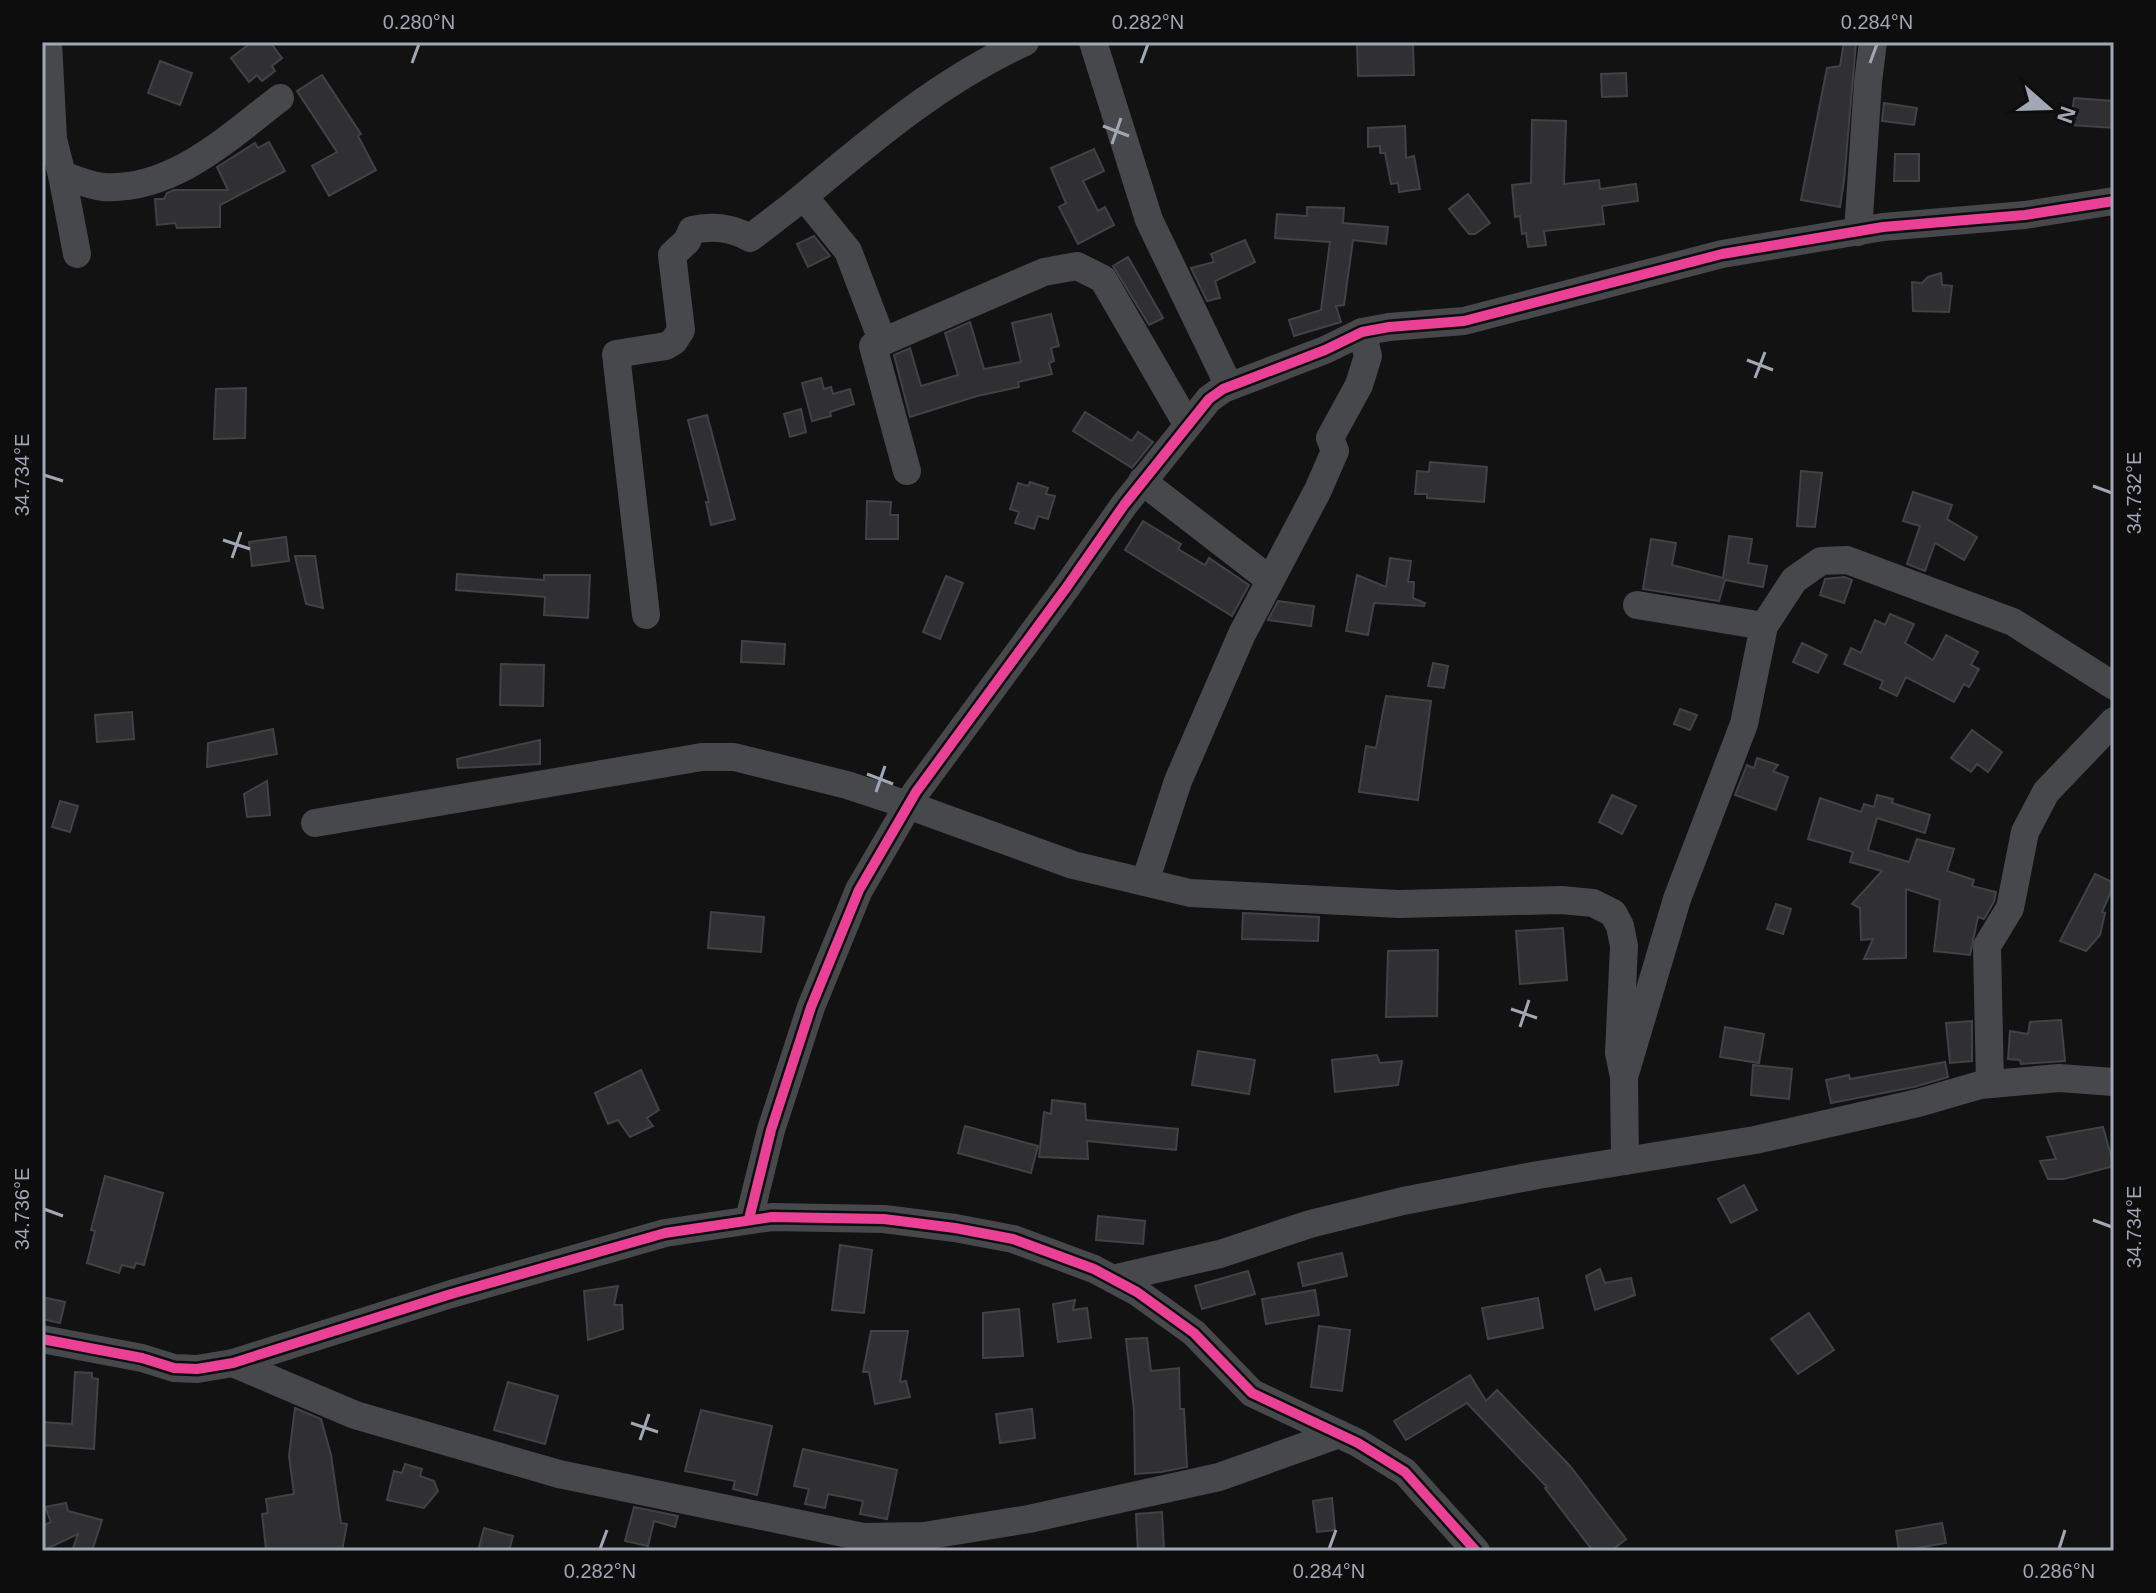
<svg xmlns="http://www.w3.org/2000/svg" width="2156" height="1593" viewBox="0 0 2156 1593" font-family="Helvetica,sans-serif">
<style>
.building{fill:#303032;stroke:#414247;stroke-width:2}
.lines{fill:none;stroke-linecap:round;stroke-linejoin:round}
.minor{stroke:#46484c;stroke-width:28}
.cycleway-casing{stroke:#0d0d0e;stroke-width:15}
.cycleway{stroke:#ea4096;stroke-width:10}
.ticks{fill:none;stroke:#a2a7b5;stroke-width:3}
.neatline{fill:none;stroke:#a2a7b5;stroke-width:3}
.ticks-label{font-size:20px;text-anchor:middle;fill:#a2a7b5}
</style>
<rect width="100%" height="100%" fill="#121213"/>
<g class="building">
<path d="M252,42H270L282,58L272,66L275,71L262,81L257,75L249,82L231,58Z"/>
<path d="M1357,42H1413L1414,75L1358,76Z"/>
<path d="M1844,42L1856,43L1844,181L1840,207L1801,200L1827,68L1840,66Z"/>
<path d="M160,61L192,73L180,105L148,93Z"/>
<path d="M1626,73L1627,96L1602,97L1601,74Z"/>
<path d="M322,75L361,134L358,136L376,170L329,196L312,166L337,152L297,91Z"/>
<path d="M2074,98L2114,101V128L2071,125Z"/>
<path d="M1884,103L1917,108L1914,125L1882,121Z"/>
<path d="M1532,120L1566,121L1564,184L1599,180L1600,189L1636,184L1638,201L1602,206L1604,224L1544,231L1546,245L1528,247L1526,233L1522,234L1520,216L1515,217L1512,185L1531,183Z"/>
<path d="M1405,126L1406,158L1414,156L1420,189L1399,192L1398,183L1391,184L1385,153H1380V146L1368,147V128Z"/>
<path d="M269,142L285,171L220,205V227L177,228L175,223L157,225L155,199H164L167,193L174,190H228L217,167L255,143L258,148Z"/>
<path d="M1094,149L1104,171L1083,181L1098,211L1105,207L1114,225L1078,244L1059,207L1066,203L1051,168Z"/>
<path d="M1895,154H1919V181H1894Z"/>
<path d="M1468,194L1490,223L1475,234H1469L1449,209Z"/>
<path d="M1307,207L1344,208L1343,223L1388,227L1386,244L1353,240L1344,305L1336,306L1341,322L1294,336L1289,320L1321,310L1330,242L1275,238L1277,214L1307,216Z"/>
<path d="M814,236L830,256L808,267L797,244Z"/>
<path d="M1245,240L1255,262L1215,281L1220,298L1207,301L1191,268L1214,262L1211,254Z"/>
<path d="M1128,257L1163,318L1149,325L1113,266Z"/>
<path d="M1941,273L1942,285L1952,286L1949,312L1913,311L1912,282L1922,283L1928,277Z"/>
<path d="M1051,314L1059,346L1051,348L1054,361L1049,363L1052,374L1018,382L1019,387L977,396L910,417L894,355L910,348L921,386L958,375L945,333L970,322L984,369L1021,362L1012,323Z"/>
<path d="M821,378L824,389L831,387L833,394L850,389L854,404L830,412L831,416L812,421L802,383Z"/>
<path d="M246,388L245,438L214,439L216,389Z"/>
<path d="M801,409L806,432L790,437L784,414Z"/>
<path d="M1085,412L1132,441L1138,432L1153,442L1132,468L1073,431Z"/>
<path d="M707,415L735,519L711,525L706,502H709L688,420Z"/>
<path d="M1430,462L1487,467L1484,502L1427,498V494H1415L1417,471L1429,472Z"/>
<path d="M1801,471L1822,473L1815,527L1797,526Z"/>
<path d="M1030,482L1048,488L1046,494L1055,496L1048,519L1038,516L1034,529L1015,523L1019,512L1010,509L1018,483L1028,486Z"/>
<path d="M1913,492L1952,505L1947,519L1977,537L1964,560L1935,543L1925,571L1907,564L1920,526L1903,521Z"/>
<path d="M867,501L891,502L890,515H898V539H866Z"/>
<path d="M1143,521L1181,544L1178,549L1205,565L1209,558L1249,585L1232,616L1125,550Z"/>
<path d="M1729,536L1752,539L1748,563L1767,566L1763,587L1725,580L1719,601L1643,589L1651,539L1676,543L1672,565L1723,578Z"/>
<path d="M286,537L289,561L252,566L249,542Z"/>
<path d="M295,556H315L323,608L306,604Z"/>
<path d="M1390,558L1411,561L1408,582H1414L1413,598L1425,603L1424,606L1374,603L1368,635L1346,631L1357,575L1386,587Z"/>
<path d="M457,574L544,580V575H590L588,618L544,615L545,597L456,590Z"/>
<path d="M946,576L963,583L940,639L923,632Z"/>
<path d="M1844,577L1852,580L1844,603L1820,595L1825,579Z"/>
<path d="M1278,601L1314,606L1311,626L1268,620Z"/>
<path d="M1890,614L1914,624L1905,643L1933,660L1946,635L1978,652L1971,665L1979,669L1969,687L1964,684L1954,702L1906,677L1897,696L1880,688L1883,681L1844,664L1851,648L1861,653L1875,620L1885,625Z"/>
<path d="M742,641L785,644L784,664L741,662Z"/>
<path d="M1802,643L1827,655L1818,673L1793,662Z"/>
<path d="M1433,663L1448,666L1444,688L1428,686Z"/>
<path d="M501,664L544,665L543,706L500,705Z"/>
<path d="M1386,696L1431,701L1418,800L1359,792L1366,746L1376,748Z"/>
<path d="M1680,709L1697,715L1690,730L1674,724Z"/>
<path d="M132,712L134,739L97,742L95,715Z"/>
<path d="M273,729L277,754L207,767L208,743Z"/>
<path d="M1972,730L2002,752L1988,772L1977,764L1971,772L1951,758Z"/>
<path d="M540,740V764L458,768L457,759Z"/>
<path d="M1757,758L1778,765L1773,771L1788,777L1776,810L1735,795L1747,765L1754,768Z"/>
<path d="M267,781L270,815L247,817L244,794Z"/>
<path d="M1612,795L1636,806L1622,834L1599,822Z"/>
<path d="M1877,795L1893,799L1892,803L1930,815L1925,833L1877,818L1868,850L1909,862L1917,839L1954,849L1947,871L1974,880L1972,886L1996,892L1994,902L1984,919L1978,917L1970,955L1934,951L1940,900L1906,889V958L1864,959L1873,939L1861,940L1860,908L1852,904L1882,871L1850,862L1853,852L1808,839L1820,798L1861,812L1864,804L1874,807Z"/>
<path d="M60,801L78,806L70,832L52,827Z"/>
<path d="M2095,874L2114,883V885L2102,912L2105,913L2100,935L2086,951L2060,941Z"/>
<path d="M1776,904L1791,909L1783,934L1767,929Z"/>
<path d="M711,912L764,917L761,952L708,948Z"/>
<path d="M1243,913L1319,917L1318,941L1242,939Z"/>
<path d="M1563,928L1567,980L1520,984L1516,931Z"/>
<path d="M1438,950L1437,1016L1386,1017L1388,951Z"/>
<path d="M2061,1020L2065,1061L2021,1064L2020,1060L2008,1059L2010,1031L2028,1034L2030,1022Z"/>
<path d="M1972,1021V1061L1950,1063L1946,1023Z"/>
<path d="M1725,1027L1764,1034L1759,1063L1720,1057Z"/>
<path d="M1198,1051L1255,1060L1249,1094L1192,1085Z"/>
<path d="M1377,1055L1380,1063L1402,1061L1398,1085L1335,1092L1332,1060Z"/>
<path d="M1945,1062L1948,1077L1914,1087L1831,1103L1826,1080L1849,1075L1850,1079Z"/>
<path d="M1753,1065L1792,1069L1789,1099L1751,1095Z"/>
<path d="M641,1070L659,1110L647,1118L653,1126L630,1137L618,1120L608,1124L595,1093Z"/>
<path d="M1052,1100L1085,1104L1086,1120L1178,1129L1176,1150L1087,1141L1088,1159L1039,1157L1044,1112L1051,1114Z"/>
<path d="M965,1126L1038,1146L1031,1173L958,1153Z"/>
<path d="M2103,1127L2114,1166L2064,1179H2048L2040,1161L2056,1159L2047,1137Z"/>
<path d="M105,1176L163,1193L144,1265L136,1263L134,1268L122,1265L119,1273L87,1263L95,1231L91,1230Z"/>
<path d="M1744,1185L1757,1210L1731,1223L1718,1199Z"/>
<path d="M1098,1216L1145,1221L1143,1244L1096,1240Z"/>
<path d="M840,1245L872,1250L864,1313L832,1310Z"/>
<path d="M1342,1253L1347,1276L1303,1286L1298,1263Z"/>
<path d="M1600,1269L1605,1283L1631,1278L1635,1295L1595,1310L1586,1276Z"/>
<path d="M1248,1271L1255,1294L1202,1309L1195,1286Z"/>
<path d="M618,1286L614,1305H622L623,1329L588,1340L584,1291Z"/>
<path d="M1315,1290L1319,1315L1266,1324L1262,1299Z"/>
<path d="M42,1297L65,1302L60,1323L42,1319Z"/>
<path d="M1538,1298L1543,1328L1488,1339L1482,1308Z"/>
<path d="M1075,1300L1073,1310L1087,1308L1091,1338L1058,1342L1053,1304Z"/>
<path d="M1019,1309L1023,1356L983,1358V1313Z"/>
<path d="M1809,1313L1834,1350L1798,1374L1771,1339Z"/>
<path d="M1319,1326L1350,1330L1342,1391L1311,1387Z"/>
<path d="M871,1331H908L900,1382L906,1381L910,1397L875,1404L869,1372H863Z"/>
<path d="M1147,1338L1151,1371L1179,1368L1180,1409H1184L1187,1467L1161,1472L1135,1474L1134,1411L1126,1339Z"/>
<path d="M75,1372L92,1373V1378L98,1379L94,1449L42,1445V1422L72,1424Z"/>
<path d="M1470,1375L1486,1401L1497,1390L1570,1466L1626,1539L1611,1551H1593L1545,1488L1547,1487L1467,1403L1406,1440L1394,1421Z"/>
<path d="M508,1382L558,1396L545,1444L494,1430Z"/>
<path d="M295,1408L321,1419L331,1455L341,1523L347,1524L342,1551L266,1549L262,1514L268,1513L266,1499L294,1494L289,1456Z"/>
<path d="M1032,1409L1035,1438L1000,1443L996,1414Z"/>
<path d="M701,1410L772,1426L757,1495L733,1489L735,1481L685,1471Z"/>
<path d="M803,1449L897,1470L887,1519L860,1514L863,1501L828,1494L825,1508L805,1504L809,1489L794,1486Z"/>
<path d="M405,1464L422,1469L420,1476L434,1481L438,1491L424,1508L387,1500L394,1471L402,1473Z"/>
<path d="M1332,1498L1335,1530L1317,1532L1313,1501Z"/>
<path d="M66,1503L68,1511L102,1520L92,1551H72L78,1534L42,1551V1526L51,1522L45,1507Z"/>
<path d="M634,1507L678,1516L675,1527L654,1521L648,1546L625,1541Z"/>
<path d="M1162,1512L1164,1551H1138L1136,1514Z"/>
<path d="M1942,1523L1946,1543L1899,1551L1896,1531Z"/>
<path d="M484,1528L513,1536L509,1551H478Z"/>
</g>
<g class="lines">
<g class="minor">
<path d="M48,42L53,139L62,175C75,179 90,186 103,187C173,191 229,137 280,98"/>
<path d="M1093,42L1149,220L1229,386"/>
<path d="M62,175L77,254"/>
<path d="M797,202C870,141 938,82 1025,42"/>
<path d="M1858,232L1868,82L1873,42"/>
<path d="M907,471L873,346L1044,272L1077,266L1103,279L1187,424"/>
<path d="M1142,481L1270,580"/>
<path d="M1637,605L1764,626"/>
<path d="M646,615L616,354L666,346L674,341L681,330L672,255L687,241L692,230C713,226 731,227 750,238L797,202L806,199L848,251L882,340"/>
<path d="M315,823L702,757H734L847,785L908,805L1073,865L1190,893L1399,904L1561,900L1593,903L1613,913L1620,926L1624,946L1619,1053L1624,1077"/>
<path d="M1145,882L1178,781L1242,634L1318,490L1335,451L1330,438L1359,385L1368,356L1362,332"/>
<path d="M1990,1084L1987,946L2010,908L2025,832L2046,792L2114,721"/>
<path d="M1625,1161L1624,1077L1677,899L1744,724L1764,626L1794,580L1821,561L1847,560L2013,622L2114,686"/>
<path d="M749,1219L771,1130L811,1007L859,890L916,792L1066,588L1124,505L1209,399L1223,389L1325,350L1362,332L1389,327L1464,321L1722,254L1883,227L2025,215L2114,201"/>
<path d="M1113,1279L1220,1254L1310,1224L1403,1201L1538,1175L1755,1140L1918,1103L1980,1085L2059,1078L2114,1082"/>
<path d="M42,1339L142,1358L174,1368L197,1369L233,1363L451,1294L665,1233L772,1217L884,1219L955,1228L1013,1239L1094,1269L1137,1292L1194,1333L1252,1393L1358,1443L1405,1472L1476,1551"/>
<path d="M233,1363L355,1415L559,1474L863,1537L924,1536L1029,1519L1219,1477L1339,1434"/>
</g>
<g class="cycleway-casing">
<g id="cycleway">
<path d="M749,1219L771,1130L811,1007L859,890L916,792L1066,588L1124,505L1209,399L1223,389L1325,350L1362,332L1389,327L1464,321L1722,254L1883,227L2025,215L2114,201"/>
<path d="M42,1339L142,1358L174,1368L197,1369L233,1363L451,1294L665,1233L772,1217L884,1219L955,1228L1013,1239L1094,1269L1137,1292L1194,1333L1252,1393L1358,1443L1405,1472L1476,1551"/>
</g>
</g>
<use href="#cycleway" class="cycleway"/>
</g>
<path class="ticks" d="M412,63L419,44M1141,63L1148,44M1870,63L1877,44M1103,126L1129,136M1112,144L1121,118M1747,360L1773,370M1755,378L1765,352M44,475L63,481M2093,486L2112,493M223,540L250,549M232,558L241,532M867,774L893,784M876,792L885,766M1511,1009L1537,1018M1520,1027L1529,1000M44,1209L63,1216M2093,1220L2112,1227M631,1423L658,1432M640,1440L649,1414M600,1549L607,1530M1329,1549L1336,1530M2059,1549L2065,1530"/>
<rect width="2156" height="1593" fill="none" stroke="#0d0d0e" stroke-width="88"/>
<g transform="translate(2048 108) rotate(110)" stroke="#0d0d0e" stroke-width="6" paint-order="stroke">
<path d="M0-6L14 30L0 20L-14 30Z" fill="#a2a7b5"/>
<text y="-12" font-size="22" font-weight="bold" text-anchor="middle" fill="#a2a7b5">N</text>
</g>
<rect x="44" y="44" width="2068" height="1505" class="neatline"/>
<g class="ticks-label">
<text x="419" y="29">0.280°N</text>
<text x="1148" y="29">0.282°N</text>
<text x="1877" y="29">0.284°N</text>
<text transform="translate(22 475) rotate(-90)" y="7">34.734°E</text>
<text transform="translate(2134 493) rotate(-90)" y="7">34.732°E</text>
<text transform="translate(22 1209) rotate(-90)" y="7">34.736°E</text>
<text transform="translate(2134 1227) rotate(-90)" y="7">34.734°E</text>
<text x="600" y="1578">0.282°N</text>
<text x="1329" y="1578">0.284°N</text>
<text x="2059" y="1578">0.286°N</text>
</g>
</svg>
